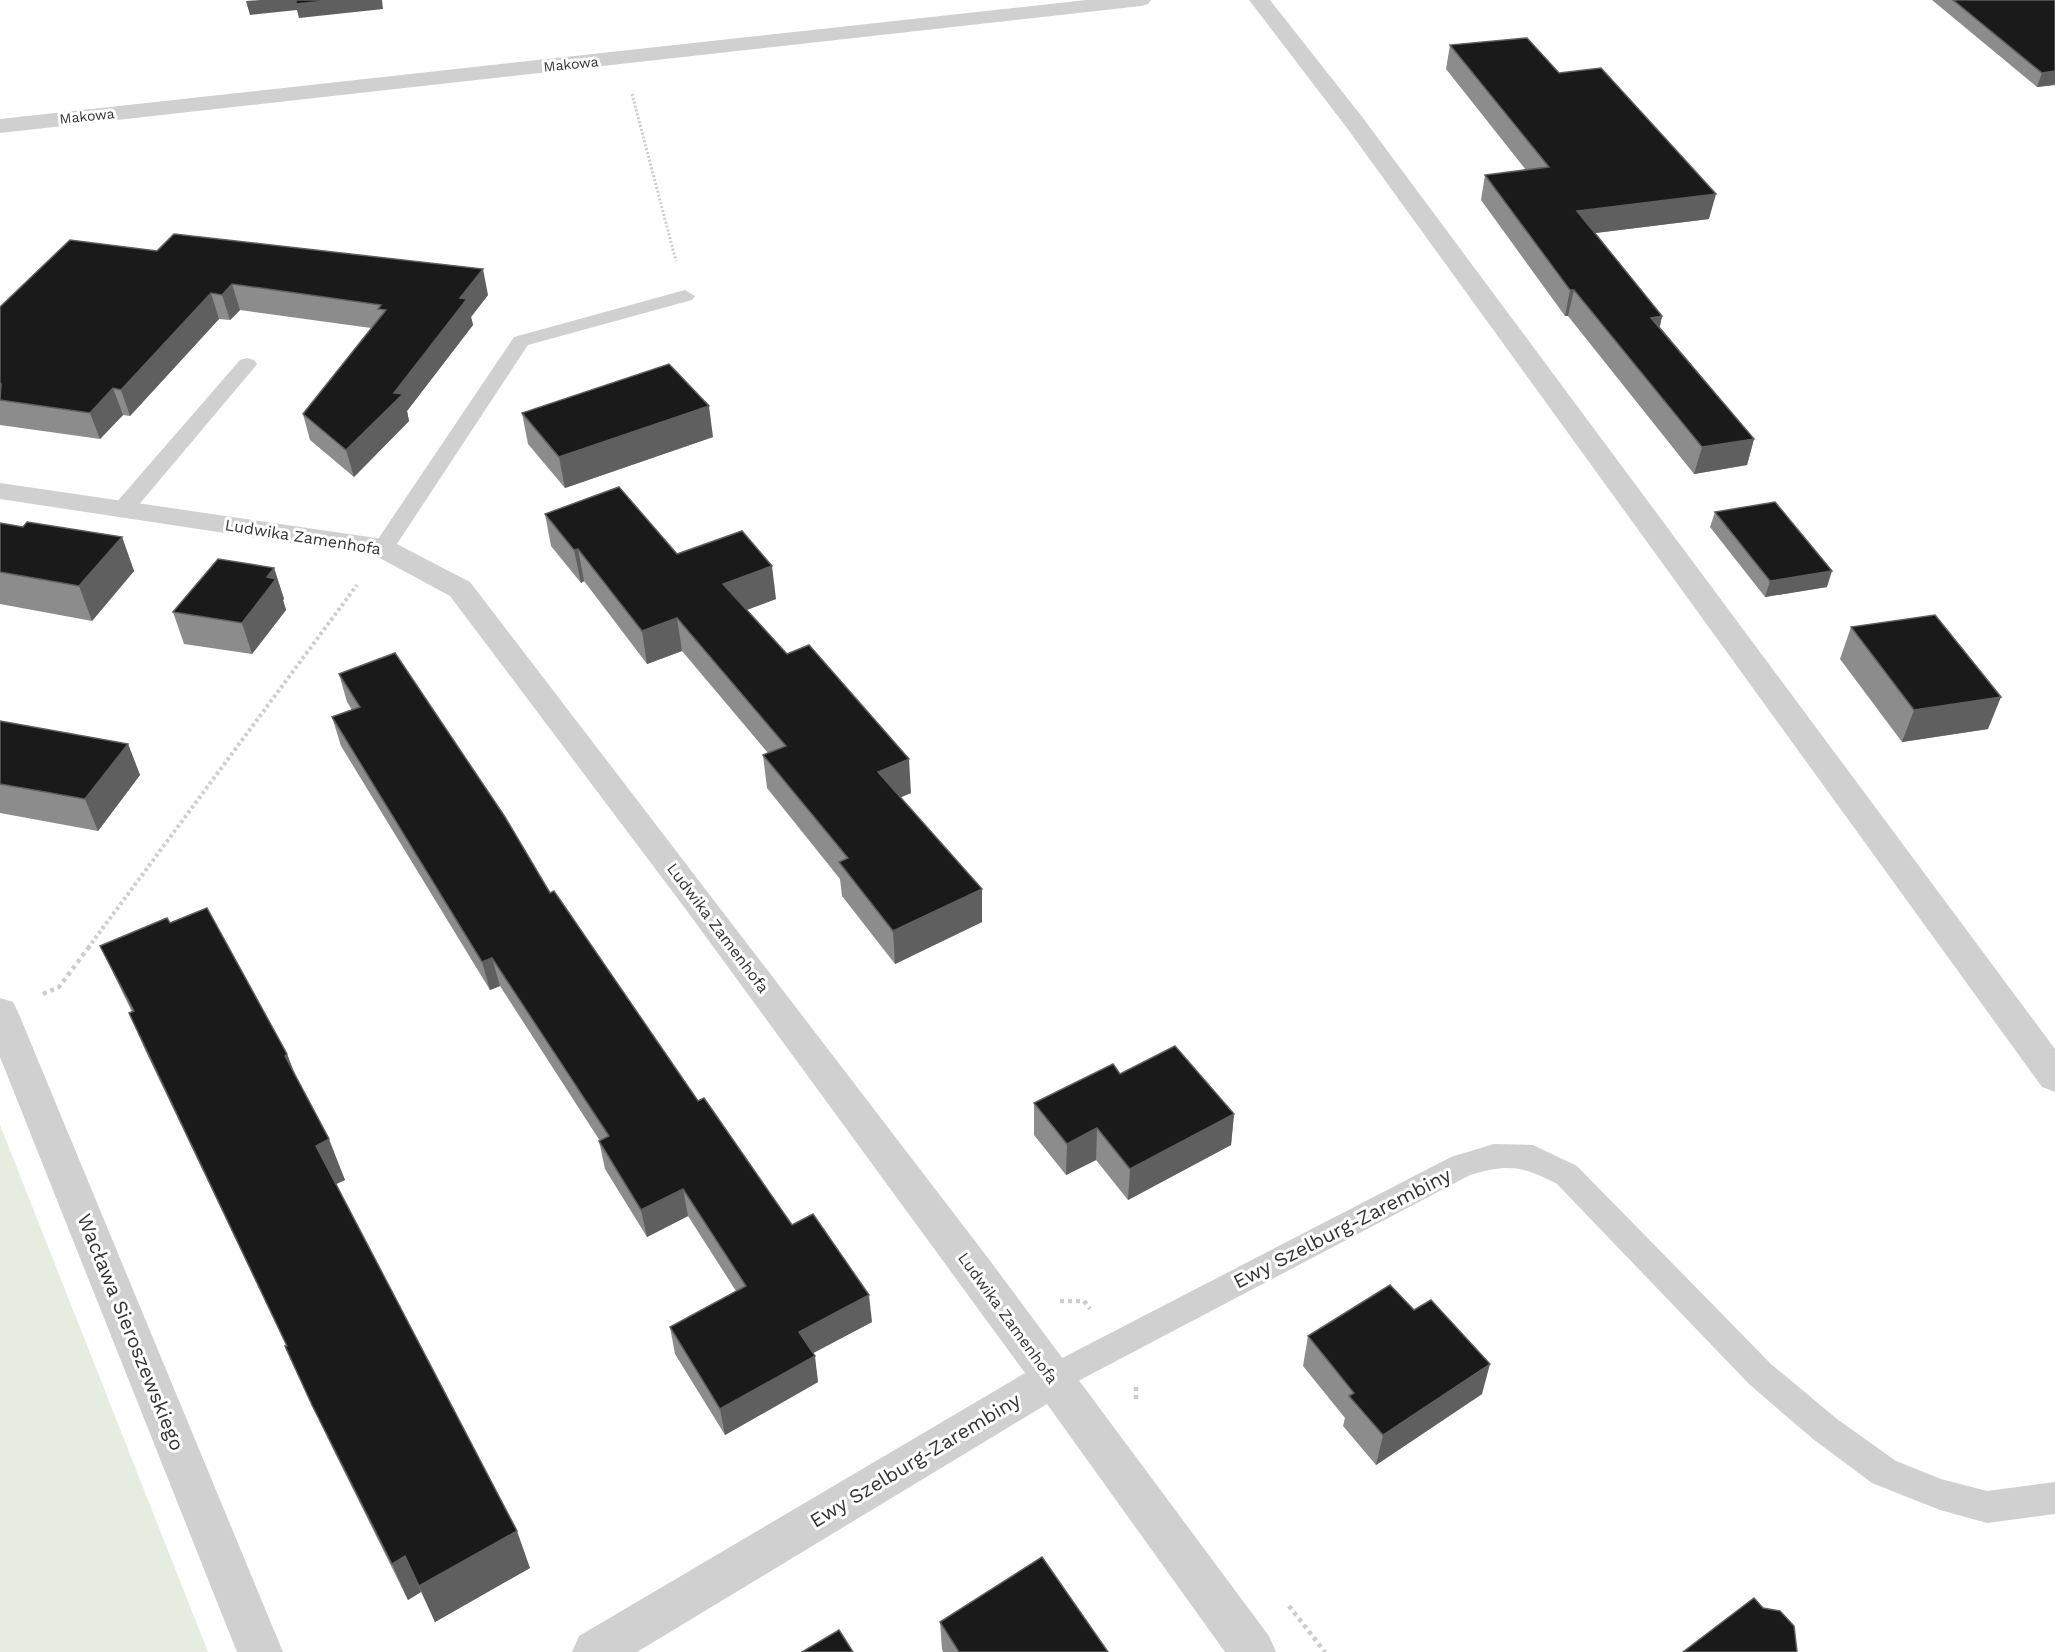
<svg xmlns="http://www.w3.org/2000/svg" width="2055" height="1652" viewBox="0 0 2055 1652" font-family="'Work Sans',sans-serif">
<style>
.green{fill:#e6ecdf}
.lines{fill:none;stroke-linecap:round;stroke-linejoin:round}
.path-far2{stroke:#cdcdcd;stroke-width:3;stroke-dasharray:2 2;stroke-linecap:butt}
.path-far1{stroke:#cdcdcd;stroke-width:4;stroke-dasharray:3 3;stroke-linecap:butt}
.path{stroke:#cdcdcd;stroke-width:4.5;stroke-dasharray:4 4;stroke-linecap:butt}
.lane{fill:#d0d0d0;fill-rule:evenodd}
.street{fill:#d0d0d0;fill-rule:evenodd}
.wall{fill:#8c8c8c}
.shaded-wall{fill:#5f5f5f}
.building{fill:#1a1a1a;stroke:#5f5f5f;stroke-width:1.5}
.labels{text-anchor:middle;dominant-baseline:central;stroke-width:6;stroke-linejoin:round;paint-order:stroke}
.far-street-label{font-size:14px;fill:#333;stroke:#fff}
.street-label{font-size:16px;fill:#333;stroke:#fff}
.near-street-label{font-size:20px;fill:#333;stroke:#fff}
</style>
<rect width="100%" height="100%" fill="#fff"/>
<path class="green" d="M0,1125L208,1652H0Z"/>
<g class="lines">
<path class="path-far2" d="M632,94L676,261"/>
<path class="path-far1" d="M88,948L357,585"/>
<g class="path">
<path d="M43,994L59,987L89,947"/>
<path d="M1060,1301H1084L1090,1309"/>
<path d="M1136,1387V1403"/>
<path d="M1289,1606L1325,1652"/>
</g>
<g class="lane">
<path d="M685,290L695,296L692,300L528,345L391,553H375L372,548L514,337Z"/>
<path d="M247,358L254,360L257,364L254,368L131,514H115L112,509L115,504L240,360Z"/>
<path d="M1494,1144L1533,1145L1577,1166L1771,1364L1837,1419L1896,1461L1941,1479L1987,1491L2055,1482V1514L1987,1523L1940,1510L1872,1483L1813,1439L1749,1384L1557,1184C1522,1165 1507,1164 1470,1175L1063,1389L1052,1393L1041,1389L1036,1379L1041,1369L1451,1157Z"/>
</g>
<g class="street">
<path d="M1086,0H1151L1148,4L1141,6L0,133V119Z"/>
<path d="M1249,0H1270L1363,118L2055,1049V1092L2042,1087L1347,128Z"/>
<path d="M0,483L383,539L393,542L470,582L988,1258L1269,1636L1276,1652H1225L1047,1404L637,1652H572L579,1636L1025,1373L687,911L450,596L376,556L0,499Z"/>
<path d="M0,998L13,1002L18,1012L283,1652H237L0,1057Z"/>
</g>
</g>
<g class="wall">
<path d="M1932,0H2055V86L2054,85L2037,87Z"/>
<path d="M1450,45L1559,73L1709,219L1595,233L1662,316L1660,327L1754,439L1747,465L1694,474L1568,316H1565L1481,200L1485,175L1526,170L1446,69Z"/>
<path d="M70,240L488,295L471,317L473,325L407,411L409,421L354,477L310,440L303,414L371,328L240,310L230,320L219,319L130,416L123,415L100,439L0,425V307Z"/>
<path d="M522,413L713,437L565,488L528,444Z"/>
<path d="M1715,512L1827,587L1765,597L1710,527Z"/>
<path d="M545,514L677,554L776,599L747,610L911,793L900,797L982,922L895,964L842,896L840,879L767,788L763,755L768,753L682,651L647,664L584,581L581,583L551,546Z"/>
<path d="M0,523L23,527L122,537L134,571L92,621L0,604Z"/>
<path d="M274,568L284,599L283,600L286,610L252,654L184,644L173,612Z"/>
<path d="M1851,627L1988,729L1902,742L1840,659Z"/>
<path d="M339,674L550,893L698,1101L792,1225L872,1322L813,1353L818,1382L725,1435L675,1354L670,1327L736,1291L688,1216L647,1237L605,1169L599,1141H600L500,986L490,990L341,746L332,717L352,710L347,702Z"/>
<path d="M0,721L128,744L140,775L98,831L0,813Z"/>
<path d="M170,923L287,1054L296,1078L345,1180L336,1184L530,1568L435,1622L421,1592L408,1600L330,1443L285,1346H287L147,1054L129,1013L132,1012L100,946Z"/>
<path d="M1120,1074L1234,1114L1231,1145L1128,1200L1096,1160L1066,1175L1034,1135V1103Z"/>
<path d="M1308,1336L1482,1394L1376,1465L1343,1426L1345,1418L1303,1366Z"/>
<path d="M940,1622L1108,1652H943L942,1649Z"/>
</g>
<g class="shaded-wall">
<path d="M260,0H382L383,9L299,18L297,10L250,15L246,1Z"/>
<path d="M2055,71V82L2054,85L2037,87L2042,73Z"/>
<path d="M1716,194L1709,219L1571,236L1577,211Z"/>
<path d="M483,269L488,295L471,317L473,325L407,411L409,421L354,477L346,450L394,393L460,298Z"/>
<path d="M232,284L240,310L230,320L222,295Z"/>
<path d="M1570,290H1574L1568,316H1565Z"/>
<path d="M211,293L219,319L130,416L121,390Z"/>
<path d="M1662,316L1656,342L1651,318Z"/>
<path d="M113,388L123,415L100,439L90,413Z"/>
<path d="M709,406L713,437L565,488L559,457Z"/>
<path d="M1754,439L1747,465L1694,474L1702,447Z"/>
<path d="M122,537L134,571L92,621L79,586Z"/>
<path d="M578,549L584,581L581,583L574,550Z"/>
<path d="M772,566L776,599L727,617L723,584Z"/>
<path d="M274,568L284,599L283,600L286,610L252,654L242,623L267,577Z"/>
<path d="M1832,571L1827,587L1765,597L1770,581Z"/>
<path d="M677,618L682,651L647,664L642,631Z"/>
<path d="M2001,697L1988,729L1902,742L1914,710Z"/>
<path d="M128,744L140,775L98,831L85,799Z"/>
<path d="M909,759L911,793L881,806L878,772Z"/>
<path d="M982,889V922L895,964L893,931Z"/>
<path d="M492,958L500,986L490,990L482,962Z"/>
<path d="M287,1054L303,1095L285,1056Z"/>
<path d="M1234,1114L1231,1145L1128,1200L1130,1169Z"/>
<path d="M1097,1128L1096,1160L1066,1175L1067,1144Z"/>
<path d="M329,1139L345,1180L332,1186L316,1146Z"/>
<path d="M683,1189L688,1216L647,1237L641,1210Z"/>
<path d="M869,1295L872,1322L802,1359L799,1332Z"/>
<path d="M815,1356L818,1382L725,1435L720,1409Z"/>
<path d="M1490,1364L1482,1394L1376,1465L1383,1435Z"/>
<path d="M517,1531L530,1568L435,1622L419,1586Z"/>
<path d="M405,1556L421,1592L408,1600L392,1564Z"/>
</g>
<g class="building">
<path d="M296,0H335L296,4Z"/>
<path d="M1953,0H2055V71L2042,73Z"/>
<path d="M1527,38L1559,73L1601,68L1716,194L1577,211L1662,316L1651,318L1754,439L1702,447L1574,290H1570L1485,175L1549,167L1450,45Z"/>
<path d="M174,234L483,269L460,298L467,299L394,393L403,394L346,450L303,414L386,310L378,309L381,305L232,284L222,295L211,293L121,390L113,388L90,413L0,400L1,384H0V307L70,240L157,251Z"/>
<path d="M669,364L709,406L559,457L522,413Z"/>
<path d="M619,487L677,554L742,531L772,566L723,584L787,654L809,645L909,759L878,772L982,889L893,931L839,862L848,858L763,755L786,746L677,618L642,631L578,549L574,550L545,514Z"/>
<path d="M1775,502L1832,571L1770,581L1715,512Z"/>
<path d="M27,522L122,537L79,586L0,572V523L23,527Z"/>
<path d="M218,559L274,568L267,577L276,579L242,623L173,612Z"/>
<path d="M1935,615L2001,697L1914,710L1851,627Z"/>
<path d="M395,653L505,817L550,893L554,891L698,1101L704,1098L792,1225L813,1214L869,1295L799,1332L815,1356L720,1409L670,1327L746,1286L683,1189L641,1210L599,1141L609,1136L492,958L482,962L332,717L360,707L339,674Z"/>
<path d="M0,721L128,744L85,799L0,784Z"/>
<path d="M207,908L287,1054L285,1056L329,1139L316,1146L517,1531L419,1586L405,1556L392,1564L312,1405L285,1346H287L129,1013L134,1011L100,946L167,918L170,923Z"/>
<path d="M1175,1046L1234,1114L1130,1169L1097,1128L1067,1144L1034,1103L1113,1064L1120,1074Z"/>
<path d="M1390,1285L1414,1310L1431,1300L1490,1364L1383,1435L1349,1396L1354,1393L1308,1336Z"/>
<path d="M1042,1557L1108,1652H959L940,1622Z"/>
<path d="M1754,1598L1763,1608L1780,1611L1794,1626L1797,1652H1683Z"/>
<path d="M839,1630L853,1652H802Z"/>
</g>
<g class="labels">
<g class="far-street-label">
<text transform="translate(571 64) rotate(-6)">Makowa</text>
<text transform="translate(87 116) rotate(-6)">Makowa</text>
</g>
<g class="street-label">
<text transform="translate(303 537) rotate(9)">Ludwika Zamenhofa</text>
<text transform="translate(718 928) rotate(53)">Ludwika Zamenhofa</text>
<text transform="translate(1008 1318) rotate(54)">Ludwika Zamenhofa</text>
</g>
<g class="near-street-label">
<text transform="translate(1342 1228) rotate(-27)">Ewy Szelburg-Zarembiny</text>
<text transform="translate(131 1332) rotate(68)">Wacława Sieroszewskiego</text>
<text transform="translate(915 1460) rotate(-31)">Ewy Szelburg-Zarembiny</text>
</g>
</g>
</svg>
